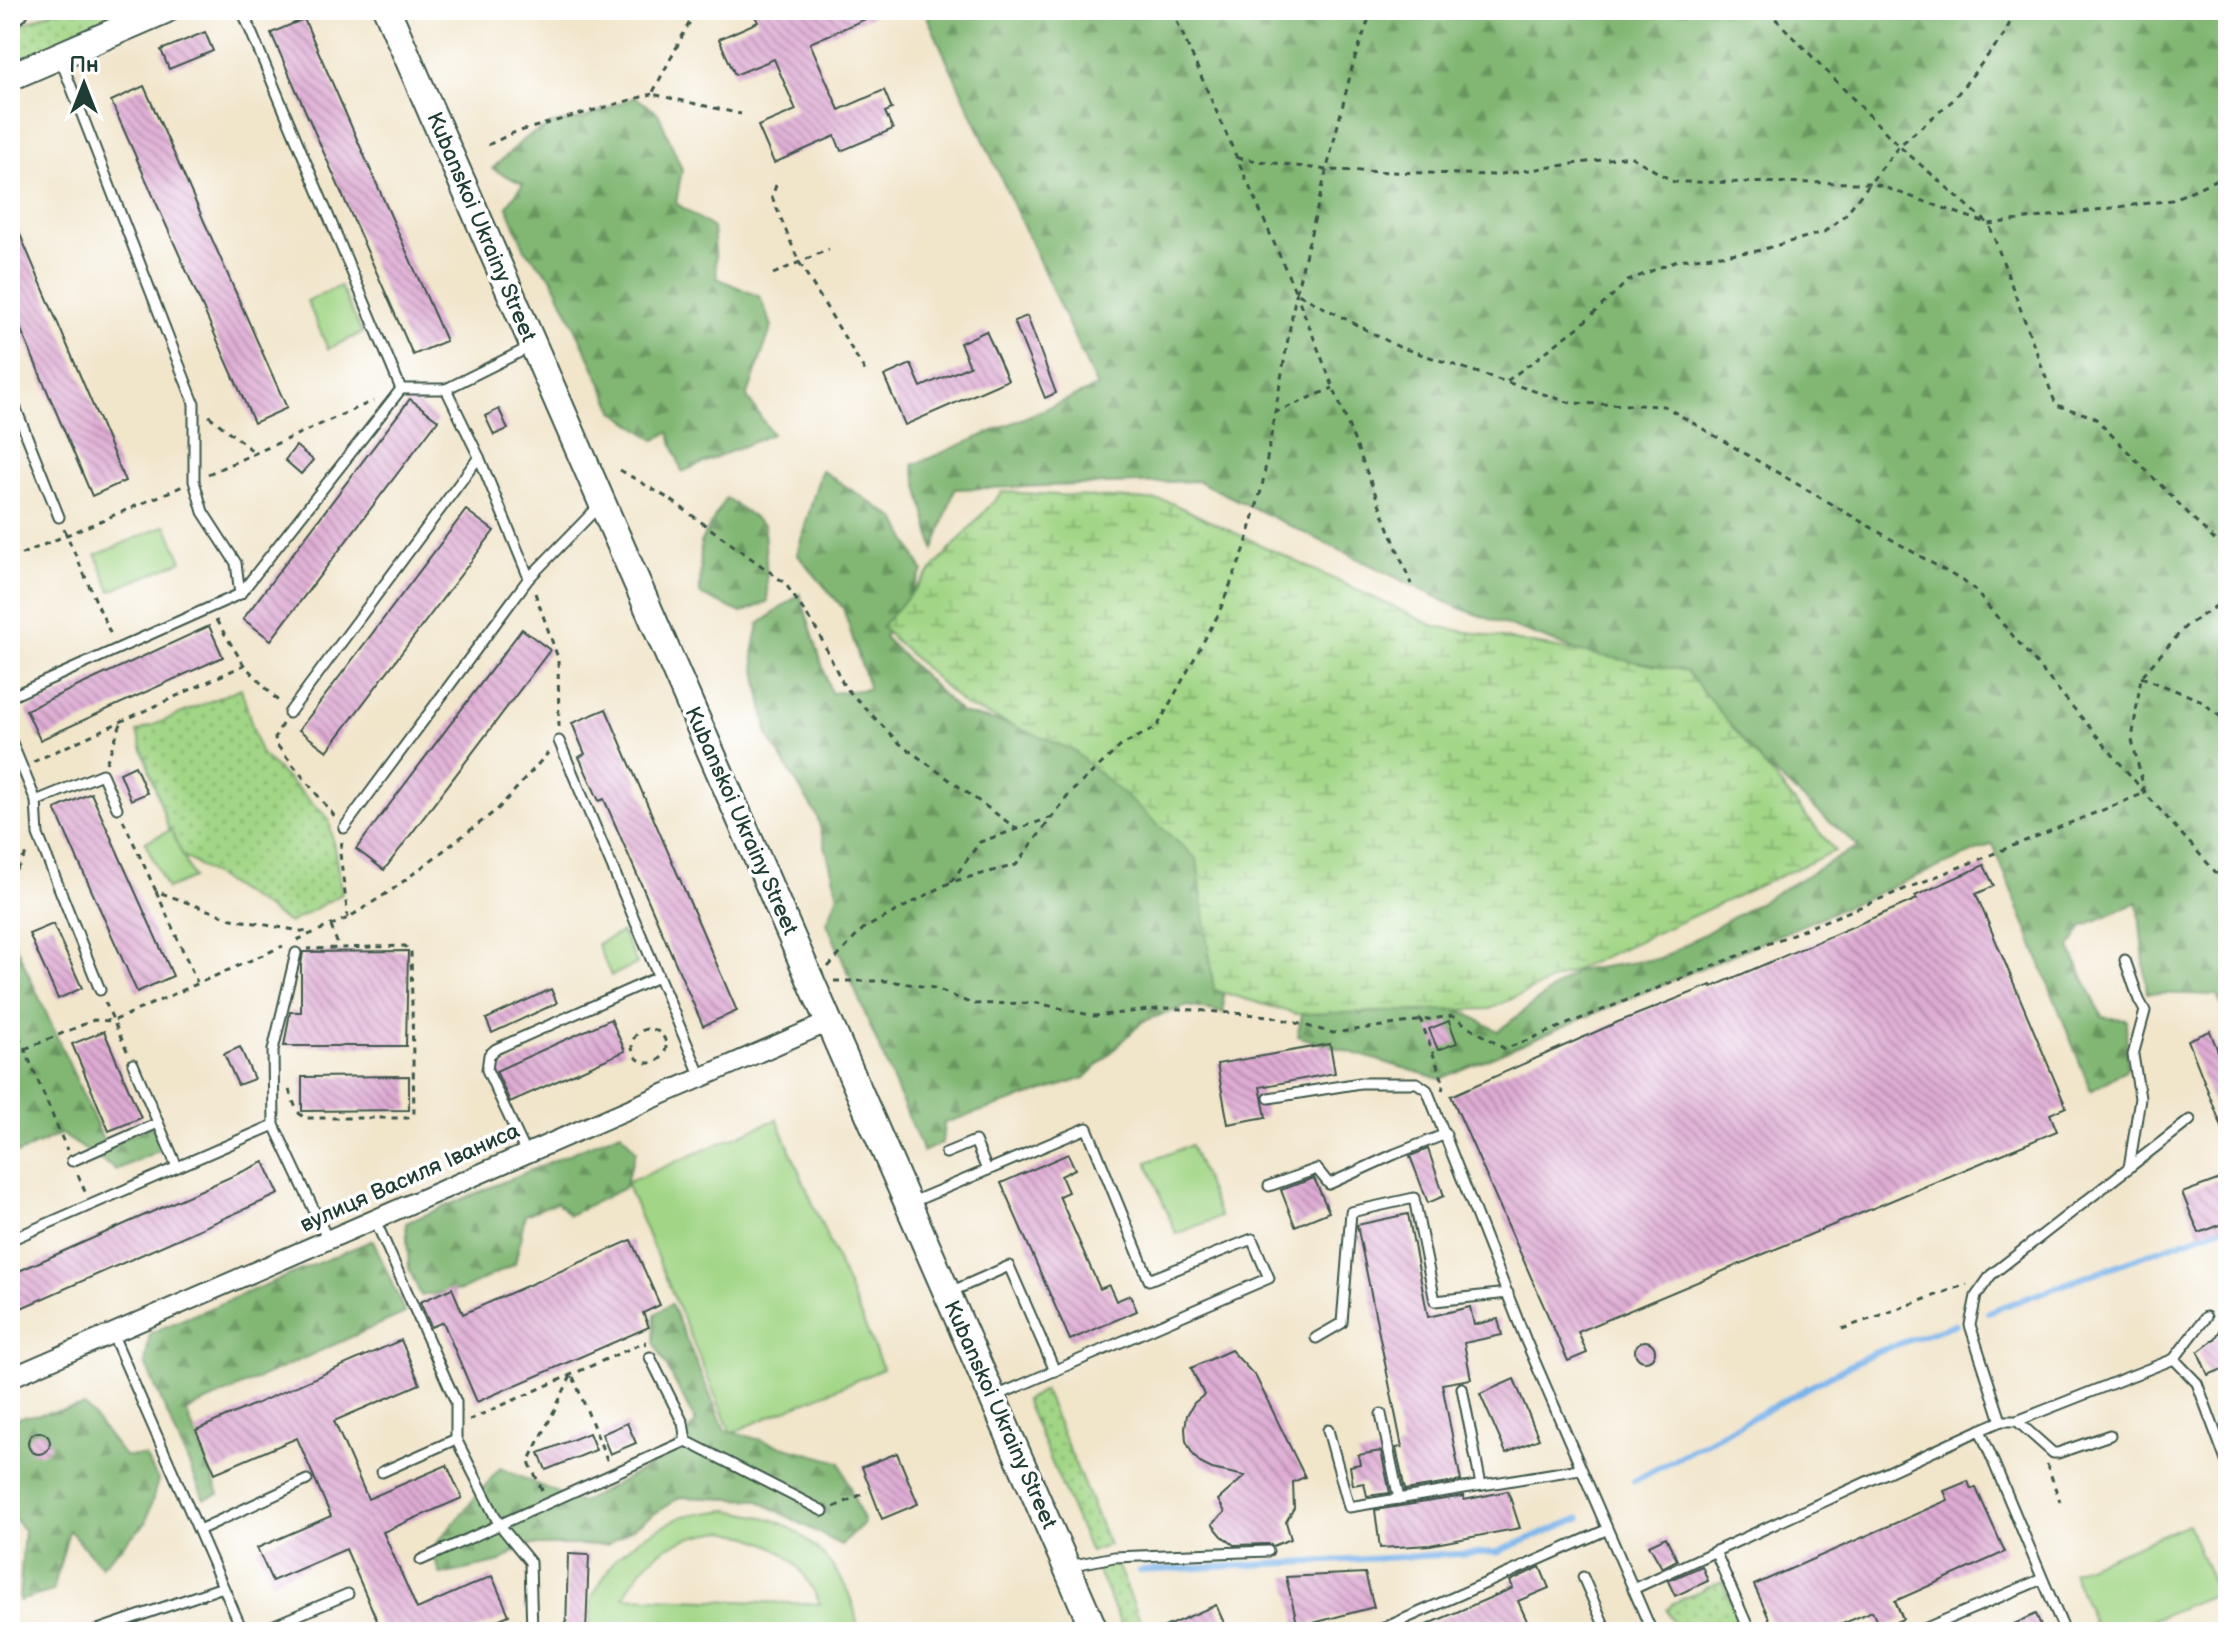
<svg xmlns="http://www.w3.org/2000/svg" width="2238" height="1642" viewBox="0 0 2238 1642" font-family="'Balsamiq Sans',sans-serif">
<style>
.grass{fill:url(#grass-dots);stroke:#608a5d;stroke-width:2}
.forest{fill:url(#forest-firs);stroke:#507a54;stroke-width:2}
.wetland{fill:url(#wetland-marsh);stroke:#608a5d;stroke-width:2}
.park{fill:#a2d686;stroke:#608a5d;stroke-width:2;fill-rule:evenodd}
.lines{fill:none;stroke-linecap:round;stroke-linejoin:round}
.stream{stroke:#79b3ea;stroke-width:6}
.building{fill:url(#building-back-hatch)}
.lane-casing{stroke:#3e564a;stroke-width:13}
.street-casing{stroke:#3e564a;stroke-width:22}
.secondary-casing{stroke:#3e564a;stroke-width:30}
.path{stroke:#3e564a;stroke-width:3;stroke-dasharray:6 6;stroke-linecap:butt}
.lane{stroke:#fff;stroke-width:9}
.street{stroke:#fff;stroke-width:18}
.secondary{stroke:#fff;stroke-width:26}
.labels{text-anchor:middle;dominant-baseline:central;stroke-width:7;stroke-linejoin:round;paint-order:stroke}
.street-label{font-size:22px;fill:#1f3d34;stroke:#fff}
</style>
<defs>
<pattern id="grass-dots" width="8" height="8" patternUnits="userSpaceOnUse" patternTransform="scale(2)"><rect width="8" height="8" fill="#a2d686"/><path d="M2 2h.1M6 6h.1" fill="none" stroke="#83af6e" stroke-width="1.8" stroke-linecap="round"/></pattern>
<pattern id="forest-firs" width="22" height="20" patternUnits="userSpaceOnUse" patternTransform="scale(2)"><rect width="22" height="20" fill="#81b773"/><path d="M5 1l3.5 6h-7zM16 11l3.5 6h-7z" fill="#69965f"/></pattern>
<pattern id="wetland-marsh" width="20" height="14" patternUnits="userSpaceOnUse" patternTransform="scale(2)"><rect width="20" height="14" fill="#a2d686"/><path d="M1 5h8M5 5V1M11 12h8M15 12V8" fill="none" stroke="#83af6e"/></pattern>
<pattern id="building-back-hatch" width="6" height="6" patternUnits="userSpaceOnUse" patternTransform="scale(2)"><rect width="6" height="6" fill="#deaad3"/><path d="M-1 5l2 2M0 0l6 6M5-1l2 2" fill="none" stroke="#b38cac"/></pattern>
</defs>
<rect width="100%" height="100%" fill="#fff"/>
<filter id="ink" filterUnits="userSpaceOnUse"><feTurbulence type="fractalNoise" baseFrequency=".0125" numOctaves="2"/><feDisplacementMap in="SourceGraphic" scale="16" xChannelSelector="R" yChannelSelector="G"/><feConvolveMatrix kernelMatrix="1 2 1 2 8 2 1 2 1" color-interpolation-filters="sRGB"/></filter>
<filter id="wash" filterUnits="userSpaceOnUse"><feTurbulence type="fractalNoise" baseFrequency=".006" numOctaves="4" result="noise"/><feDisplacementMap in="SourceGraphic" scale="32" xChannelSelector="R" yChannelSelector="G"/><feGaussianBlur stdDeviation="1.8" result="paint"/><feColorMatrix in="noise" values="0 0 0 0 0 0 0 0 0 0 0 0 0 0 0 0 0 1.4 0 .05"/><feComposite in="paint" operator="in"/></filter>
<g filter="url(#wash)">
<rect width="100%" height="100%" fill="#f1e5ca"/>
<g class="grass">
<path d="M56,10H136L10,64V30Z"/>
<path d="M241,688L260,753L329,819L342,894L289,923L176,851L137,732Z"/>
<path d="M1044,1390L1109,1545L1090,1552L1025,1400Z"/>
<path d="M1116,1562L1145,1632H1124L1097,1569Z"/>
<path d="M1722,1581L1744,1632H1677L1667,1610L1673,1603Z"/>
</g>
<g class="forest">
<path d="M924,10H2228V1020L2217,995L2147,993L2138,902L2083,926L2070,948L2102,1017L2126,1020L2127,1069L2091,1091L1993,844L1440,1079L1297,1036L1310,982L1360,1015L1427,991L1498,1031L1576,971L1662,958L1858,846L1668,683L1459,608L1198,481L955,489L934,549L913,465L1097,387Z"/>
<path d="M635,97L658,113L682,169L676,203L713,228L717,278L760,297L772,326L747,397L772,434L682,472L669,432L655,440L615,412L552,278L525,250L507,206L523,184L492,169L525,138L552,124L585,118Z"/>
<path d="M821,470L896,519L923,571L884,637L961,713L1071,739L1218,864L1224,1013L1188,1006L1143,1021L1085,1078L944,1123L942,1143L923,1152L827,923L838,894L817,816L768,736L753,653L759,624L800,594L831,693L869,689L843,608L797,554Z"/>
<path d="M726,498L764,525L768,602L741,613L700,594L701,541Z"/>
<path d="M10,933L106,1146L152,1126L162,1149L116,1170L61,1134L10,1157Z"/>
<path d="M621,1132L636,1151L624,1188L569,1215L557,1202L525,1215L515,1264L462,1290L421,1296L409,1269L406,1223Z"/>
<path d="M373,1240L405,1313L186,1411L219,1494L204,1499L145,1363L150,1333Z"/>
<path d="M671,1304L725,1430L840,1462L864,1523L841,1545L757,1500L680,1497L607,1545H523L501,1562L441,1575L431,1550L500,1468L581,1503L664,1458L696,1423L654,1342L655,1314Z"/>
<path d="M85,1406L124,1456H145L158,1480L146,1523L101,1566L69,1530L53,1591L19,1601L24,1530L10,1514V1419Z"/>
</g>
<path class="wetland" d="M1002,492L1167,501L1434,626L1686,671L1835,851L1490,1009L1296,1014L1214,990L1197,859L1073,750L965,706L881,627Z"/>
<g class="park">
<path d="M340,286L362,333L328,349L307,301Z"/>
<path d="M166,525L182,561L111,591L96,555Z"/>
<path d="M171,830L193,878L167,889L145,842Z"/>
<path d="M622,932L637,964L611,976L597,944Z"/>
<path d="M777,1119L883,1369L731,1433L626,1183Z"/>
<path d="M1191,1145L1220,1217L1176,1234L1147,1162Z"/>
<path d="M728,1510C742,1513 758,1515 771,1519C813,1533 859,1587 857,1632H590L592,1597L615,1559L642,1537L683,1516ZM725,1531C775,1541 799,1556 820,1604L624,1597C648,1551 674,1537 725,1531Z"/>
<path d="M2188,1524L2217,1593L2122,1632H2097L2072,1572Z"/>
</g>
<g class="lines">
<g class="stream">
<path d="M1988,1312L2228,1225"/>
<path d="M1634,1481L1873,1353L1956,1324"/>
<path d="M1140,1571L1497,1552L1580,1518"/>
</g>
</g>
<g id="blocks">
<g class="building">
<path d="M752,10H886L810,43L839,110L884,90L892,109L885,112L893,129L841,151L835,136L774,163L758,126L796,110L774,59L735,75L719,39L758,22Z"/>
<path d="M304,19L446,341L413,355L271,33Z"/>
<path d="M205,32L213,51L169,69L161,50Z"/>
<path d="M144,86L287,408L254,423L111,101Z"/>
<path d="M10,211L125,481L92,496L10,304Z"/>
<path d="M1027,316L1056,393L1045,398L1014,321Z"/>
<path d="M986,331L1008,380L905,425L884,376L911,364L921,387L970,366L960,343Z"/>
<path d="M410,399L438,420L271,640L243,619Z"/>
<path d="M499,409L508,429L494,435L485,416Z"/>
<path d="M296,446L313,460L301,474L285,460Z"/>
<path d="M466,510L494,531L327,751L299,730Z"/>
<path d="M209,626L223,657L40,740L26,710Z"/>
<path d="M522,629L550,650L384,870L356,849Z"/>
<path d="M606,709L737,1011L703,1026L604,799L599,801L579,757L585,754L572,723Z"/>
<path d="M135,766L147,793L131,800L120,773Z"/>
<path d="M91,793L173,976L137,992L55,809Z"/>
<path d="M1984,865L1994,886L1976,894L2066,1107L2050,1114L2057,1131L1578,1332L1587,1353L1568,1361L1451,1096L1618,1022L1711,985L1712,987L1917,899L1915,896Z"/>
<path d="M53,924L82,988L58,999L29,934Z"/>
<path d="M408,951L406,1046H284L290,1012H301V965L303,952Z"/>
<path d="M551,989L557,1003L492,1033L486,1019Z"/>
<path d="M611,1019L625,1051L510,1102L496,1071Z"/>
<path d="M1449,1021L1457,1043L1438,1050L1429,1029Z"/>
<path d="M104,1031L141,1118L109,1131L72,1044Z"/>
<path d="M2210,1031L2228,1077L2227,1140L2188,1040Z"/>
<path d="M1330,1044L1335,1073L1260,1087L1266,1117L1228,1124L1217,1064Z"/>
<path d="M240,1047L254,1079L238,1085L224,1054Z"/>
<path d="M409,1076V1110L302,1111V1077Z"/>
<path d="M1428,1149L1444,1196L1428,1203L1410,1156Z"/>
<path d="M1068,1154L1075,1169L1061,1176L1068,1192L1059,1196L1100,1289L1109,1285L1116,1301L1130,1295L1137,1311L1070,1340L1001,1183Z"/>
<path d="M264,1162L279,1194L10,1313V1275Z"/>
<path d="M2228,1176V1222L2199,1233L2182,1193Z"/>
<path d="M1314,1178L1329,1212L1295,1226L1281,1190Z"/>
<path d="M1408,1214L1428,1317L1470,1307L1474,1325L1498,1319L1502,1335L1464,1343L1471,1379L1442,1384L1461,1481L1405,1490L1396,1448L1402,1447L1357,1225Z"/>
<path d="M631,1240L660,1305L643,1313L649,1327L477,1402L443,1322L431,1327L420,1302L452,1288L463,1314Z"/>
<path d="M2228,1317V1367L2208,1375L2198,1352L2215,1339Z"/>
<path d="M401,1340L420,1384L334,1421L368,1499L447,1465L462,1498L383,1532L417,1609L492,1576L509,1615L469,1632H382L346,1549L272,1581L257,1548L331,1516L297,1438L215,1473L196,1430Z"/>
<circle cx="1645" cy="1351" r="10"/>
<path d="M1231,1350L1256,1377L1305,1477L1293,1482L1294,1508L1286,1522L1291,1539L1273,1546L1268,1544L1234,1545L1222,1536L1212,1524L1225,1512L1218,1500L1245,1476L1212,1469L1200,1463L1192,1453L1186,1441L1185,1428L1187,1415L1194,1403L1204,1395L1191,1368Z"/>
<path d="M1514,1379L1539,1439L1506,1453L1480,1394Z"/>
<path d="M627,1423L636,1443L610,1454L602,1434Z"/>
<circle cx="39" cy="1443" r="11"/>
<path d="M589,1433L596,1450L546,1470L539,1453Z"/>
<path d="M1381,1451L1390,1493L1367,1496L1364,1483L1353,1485L1350,1466L1360,1464L1358,1455Z"/>
<path d="M897,1453L918,1504L882,1519L862,1467Z"/>
<path d="M1968,1481L1971,1489L1976,1488L2005,1552L1895,1601L1903,1619L1880,1629L1872,1611L1824,1632H1775L1754,1585L1948,1500L1944,1491Z"/>
<path d="M1508,1491L1520,1528L1430,1545L1380,1548L1375,1510L1464,1496V1500Z"/>
<path d="M1666,1537L1677,1560L1662,1568L1649,1545Z"/>
<path d="M568,1554L589,1555L586,1632H566Z"/>
<path d="M1702,1566L1708,1581L1675,1596L1668,1581Z"/>
<path d="M1540,1567L1549,1588L1518,1601L1532,1632H1410L1513,1588L1510,1581Z"/>
<path d="M1365,1573L1374,1607L1298,1627L1286,1577Z"/>
<path d="M1216,1605L1228,1632H1153Z"/>
<path d="M2036,1614L2044,1632H1996Z"/>
</g>
</g>
</g>
<g filter="url(#ink)">
<use href="#blocks" fill-opacity="0" stroke="#3e564a" stroke-width="2"/>
<g class="lines">
<g class="lane-casing">
<g id="lane">
<path d="M242,10L401,389"/>
<path d="M60,58L194,403V481L203,512L236,563L240,594"/>
<path d="M10,394L59,517"/>
<path d="M479,457L529,578"/>
<path d="M10,697L240,594L401,389H446L530,347"/>
<path d="M289,713L479,457L446,389"/>
<path d="M10,738L36,801L38,835L100,990"/>
<path d="M559,741L701,1077"/>
<path d="M36,801L102,774L117,808"/>
<path d="M344,828L529,578L600,505"/>
<path d="M296,953L273,1050L274,1125L328,1240"/>
<path d="M2125,960L2139,1000L2145,1011L2133,1055L2140,1098L2129,1168"/>
<path d="M133,1064L177,1167"/>
<path d="M1269,1098L1360,1083H1417L1427,1090L1526,1341L1652,1632"/>
<path d="M526,1153L487,1070L489,1055L496,1049L658,977"/>
<path d="M946,1153L975,1141L987,1170"/>
<path d="M72,1161L158,1123"/>
<path d="M1269,1186L1317,1169L1329,1184L1395,1154L1446,1134"/>
<path d="M910,1203L1087,1128L1149,1280L1252,1239L1269,1278L996,1396"/>
<path d="M375,1220L456,1402V1439L499,1524L530,1562L532,1632"/>
<path d="M10,1240L274,1125"/>
<path d="M948,1293L1009,1266L1055,1371"/>
<path d="M112,1333L243,1632"/>
<path d="M1316,1338L1342,1323L1351,1212L1414,1198L1435,1301L1508,1293"/>
<path d="M650,1357L683,1423L686,1441"/>
<path d="M2174,1359L2197,1383L2228,1466"/>
<path d="M1462,1388L1481,1485"/>
<path d="M1381,1414L1399,1499"/>
<path d="M2001,1421L1970,1325L1976,1296L1991,1275L2190,1120"/>
<path d="M2017,1421L2053,1453H2058L2110,1435"/>
<path d="M1328,1430L1349,1507L1580,1469"/>
<path d="M1980,1430L2001,1421H2017L2174,1359L2206,1317"/>
<path d="M382,1472L456,1439"/>
<path d="M199,1530L307,1480"/>
<path d="M1715,1551L1750,1632"/>
<path d="M421,1560L686,1441L823,1511"/>
<path d="M1069,1566L1114,1557L1268,1551"/>
<path d="M1583,1577L1607,1632"/>
<path d="M1633,1589L1980,1430L2065,1632"/>
<path d="M92,1632L223,1587"/>
<path d="M258,1632L348,1594"/>
<path d="M1375,1632L1606,1530"/>
<path d="M1917,1632L2042,1579"/>
</g>
</g>
<g class="street-casing">
<path id="street" d="M10,1378L829,1022"/>
</g>
<g class="secondary-casing">
<g id="secondary">
<path d="M387,10L1095,1632"/>
<path d="M10,12L15,10"/>
<path d="M10,77L165,10"/>
</g>
</g>
<g class="path">
<path d="M1172,10L1296,293L1399,347L1571,403L1664,406L1971,586L2145,793L2228,886"/>
<path d="M1767,10L1899,146L1989,224L2056,405L2094,417L2228,554"/>
<path d="M695,12L652,94L741,114"/>
<path d="M488,145L513,133L652,94"/>
<path d="M1237,158L1327,170L1494,175L1630,156L1674,182L1872,183L1989,224L2172,200L2228,174"/>
<path d="M776,185L772,197L799,262L865,371"/>
<path d="M773,274L829,249"/>
<path d="M1296,293L1353,64L1372,10"/>
<path d="M1507,381L1580,326L1628,281L1677,260L1757,251L1824,232L1845,215L1899,146L1952,101L2004,35L2016,10"/>
<path d="M1274,413L1333,388"/>
<path d="M209,416L253,451"/>
<path d="M620,470L671,500L785,583L818,632L844,686L899,743L1017,829"/>
<path d="M208,474L373,401"/>
<path d="M64,529L111,635"/>
<path d="M10,559L183,486"/>
<path d="M535,593L558,658L559,729"/>
<path d="M216,620L244,665L279,702"/>
<path d="M2141,677L2200,700L2228,723"/>
<path d="M282,724L275,738L277,745L336,818"/>
<path d="M33,762L244,665"/>
<path d="M106,763L122,721"/>
<path d="M123,820L156,891L232,919L312,933"/>
<path d="M342,842L340,853L348,918"/>
<path d="M10,880L28,851"/>
<path d="M951,882L980,842L1055,816"/>
<path d="M156,891L197,982"/>
<path d="M331,926L339,948"/>
<path d="M297,940L348,918L392,890L498,809L548,753"/>
<path d="M828,967L863,929L951,882L1016,865L1071,792L1122,745L1157,727L1218,615L1245,548L1262,487L1296,293L1411,584"/>
<path d="M834,981H889L934,988L972,1004L1037,1003L1094,1016L1168,1008L1270,1016L1333,1033L1452,1016L1505,1049L2145,793L2132,740L2141,677L2185,627L2228,598"/>
<path d="M105,1002L128,1053"/>
<path d="M10,1014L67,1150"/>
<path d="M1420,1018L1444,1084L1442,1090"/>
<circle cx="649" cy="1046" r="17"/>
<path d="M25,1049L94,1020L113,1021L283,946"/>
<path d="M289,1090L297,1111L304,1118H408L414,1114L411,951L405,946L307,949"/>
<path d="M78,1175L86,1194"/>
<path d="M1842,1329L1967,1284"/>
<path d="M469,1420L645,1342L646,1346"/>
<path d="M2047,1464L2060,1502"/>
<path d="M542,1490L529,1462L572,1374L608,1462"/>
<path d="M834,1507L867,1492"/>
</g>
<use href="#lane" class="lane"/>
<use href="#street" class="street"/>
<use href="#secondary" class="secondary"/>
</g>
</g>
<g class="labels">
<g class="street-label">
<text transform="translate(481 227) rotate(67)">Kubanskoi Ukrainy Street</text>
<text transform="translate(741 821) rotate(66)">Kubanskoi Ukrainy Street</text>
<text transform="translate(410 1178) rotate(-24)">вулиця Василя Іваниса</text>
<text transform="translate(1000 1415) rotate(66)">Kubanskoi Ukrainy Street</text>
</g>
</g>
<rect width="2238" height="1642" fill="none" stroke="#fff" stroke-width="40"/>
<g transform="translate(84 84)" stroke="#ffffff" stroke-width="6" paint-order="stroke">
<path d="M0-6L14 30L0 20L-14 30Z" fill="#1f3d34"/>
<text y="-12" font-size="22" font-weight="bold" text-anchor="middle" fill="#1f3d34">Пн</text>
</g>
</svg>
